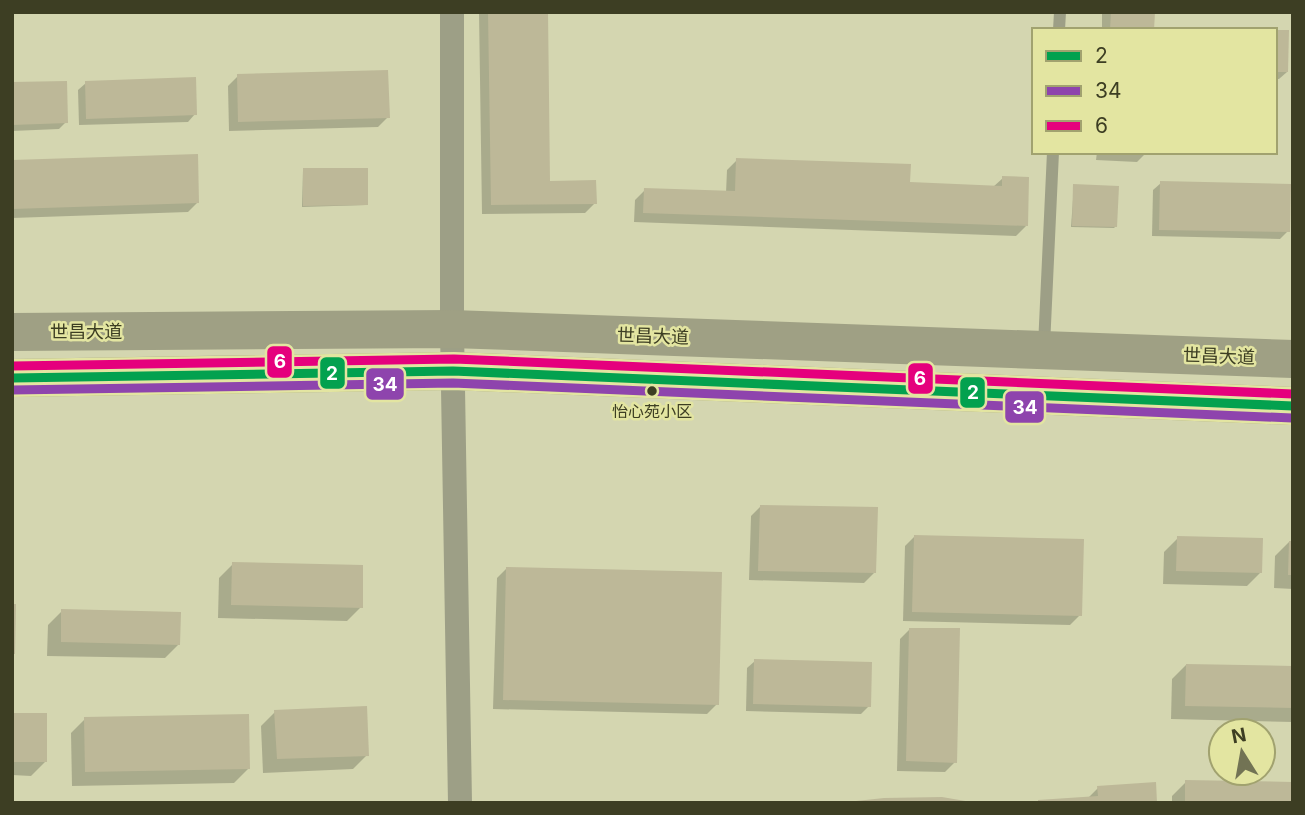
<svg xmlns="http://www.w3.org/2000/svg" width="1305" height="815" viewBox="0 0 1305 815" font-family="Inter,'Noto Sans SC',sans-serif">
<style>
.shadow{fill:#0003}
.building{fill:#bdb898}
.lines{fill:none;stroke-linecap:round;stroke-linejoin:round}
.lane{stroke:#9d9f86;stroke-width:12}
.street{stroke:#9d9f86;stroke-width:24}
.primary{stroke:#9fa084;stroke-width:38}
.bus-1-casing{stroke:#e3e5a1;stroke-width:14}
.bus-2-casing{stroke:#e3e5a1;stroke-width:14}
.bus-3-casing{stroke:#e3e5a1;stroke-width:14}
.bus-1{stroke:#03a14f;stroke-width:9}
.bus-2{stroke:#8e44ad;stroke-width:9}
.bus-3{stroke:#e5007d;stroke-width:9}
.bus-dot{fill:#3d3e23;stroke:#e3e5a1;stroke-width:2.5}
.labels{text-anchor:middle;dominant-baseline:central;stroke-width:5;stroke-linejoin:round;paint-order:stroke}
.bus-label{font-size:16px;fill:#3d3e23;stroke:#e3e5a1}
.street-label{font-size:18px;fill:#3d3e23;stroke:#e3e5a1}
.line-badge{stroke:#e3e5a1;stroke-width:2.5}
.badge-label{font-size:19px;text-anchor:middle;font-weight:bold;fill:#fff}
</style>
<rect width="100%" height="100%" fill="#d4d6b0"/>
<g class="shadow">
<path d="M479,12H546L548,183L595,203L585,213L482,214Z"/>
<path d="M1102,12H1153L1152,30H1102Z"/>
<path d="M1275,32L1287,72L1279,79H1275Z"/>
<path d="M238,76L388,117L378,127L229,131L228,86Z"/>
<path d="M86,83L195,114L188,122L79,125L78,90Z"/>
<path d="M12,84L66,122L59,129L12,131Z"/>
<path d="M1097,152H1147L1137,162L1096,160Z"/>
<path d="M737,160L908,184L993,187L1003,178L1026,226L1016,236L634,222L635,200L645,190L726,193L727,170Z"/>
<path d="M12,162L198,202L188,212L12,218Z"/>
<path d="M303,170L366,205L302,207Z"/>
<path d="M1161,183L1288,231L1280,239L1152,236L1153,190Z"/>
<path d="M1074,186L1116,226L1114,228L1071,227Z"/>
<path d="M761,506L874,573L864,583L749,580L751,516Z"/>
<path d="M915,536L1080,615L1070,625L903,621L905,546Z"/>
<path d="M1178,538L1261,572L1247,586L1163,584L1164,552Z"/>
<path d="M1289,542H1293V589L1274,588L1275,556Z"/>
<path d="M233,564L361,607L347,621L218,618L219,578Z"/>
<path d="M507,568L717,704L707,714L493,709L497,578Z"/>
<path d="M62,611L179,644L165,658L47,656L48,625Z"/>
<path d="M910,629L955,762L945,772L897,771L900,639Z"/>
<path d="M755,661L869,706L861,714L746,711L747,668Z"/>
<path d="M1186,665L1293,668V722L1171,719L1172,679Z"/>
<path d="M275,712L367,755L353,769L263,773L261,726Z"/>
<path d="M12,715L45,762L31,776L12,775Z"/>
<path d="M85,719L248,769L234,783L72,786L71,733Z"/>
<path d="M1186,782L1293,803H1172V796Z"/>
<path d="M1098,788L1156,803H1038L1087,799Z"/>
<path d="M884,799H942L976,803H862Z"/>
</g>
<g class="building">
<path d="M488,12H548L550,181L596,180L597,204L491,205Z"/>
<path d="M1111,12H1155L1154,30H1110Z"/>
<path d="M1275,30H1289L1288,72H1275Z"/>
<path d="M388,70L390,118L238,122L237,74Z"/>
<path d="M196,77L197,115L86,119L85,81Z"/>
<path d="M67,81L68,123L12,125V82Z"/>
<path d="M198,154L199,203L12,209V160Z"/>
<path d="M736,158L911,164L910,182L1002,186V176L1029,177L1028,226L643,213L644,188L735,191Z"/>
<path d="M303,168H368V205L303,206Z"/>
<path d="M1160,181L1291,184L1290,232L1159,230Z"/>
<path d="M1073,184L1119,186L1117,227L1072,226Z"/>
<path d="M760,505L878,507L876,573L758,571Z"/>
<path d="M914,535L1084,539L1082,616L912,612Z"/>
<path d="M1177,536L1263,538L1262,573L1176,571Z"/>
<path d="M1289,541H1293V575H1288Z"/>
<path d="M232,562L363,565V608L231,605Z"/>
<path d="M506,567L722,572L719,705L503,700Z"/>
<path d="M12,604H16L15,654H12Z"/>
<path d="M61,609L181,612L180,645L61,642Z"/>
<path d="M909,628H960L957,763L906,761Z"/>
<path d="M754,659L872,662L871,707L753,704Z"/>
<path d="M1186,664L1293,666V708L1185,706Z"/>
<path d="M367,706L369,756L277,759L274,710Z"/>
<rect x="12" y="713" width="35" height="49"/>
<path d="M249,714L250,769L85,772L84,717Z"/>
<path d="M1185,780L1293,782V803H1185Z"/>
<path d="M1156,782L1157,803H1038V800L1098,796L1097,786Z"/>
<path d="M942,797L977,803L856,801L884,798Z"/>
</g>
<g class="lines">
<g class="lane">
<path d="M1059,30L1060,12"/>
<path d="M1044,346L1053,152"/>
</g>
<path class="street" d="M452,12V329L460,803"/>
<g class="primary">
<path d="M12,332L452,329L1293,359"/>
<path d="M12,378L453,371L1293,406"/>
</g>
<g class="bus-1-casing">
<path id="bus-1" d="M12,378L453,371L1293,406"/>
</g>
<g class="bus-2-casing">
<path id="bus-2" d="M12,390L453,383L1292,418"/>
</g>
<g class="bus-3-casing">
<path id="bus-3" d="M12,366L454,359L1293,394"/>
</g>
<use href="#bus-1" class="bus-1"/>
<use href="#bus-2" class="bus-2"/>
<use href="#bus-3" class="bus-3"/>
</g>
<circle class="bus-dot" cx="652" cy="391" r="6"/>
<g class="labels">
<g class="bus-label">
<text x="652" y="411">怡心苑小区</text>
</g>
<g class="street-label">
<text x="86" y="331">世昌大道</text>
<text transform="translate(653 336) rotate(2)">世昌大道</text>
<text transform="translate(1219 356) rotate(2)">世昌大道</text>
</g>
</g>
<g class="line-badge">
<rect x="266" y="345" width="27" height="34" rx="7" fill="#e5007d"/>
<rect x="319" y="356" width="27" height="34" rx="7" fill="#03a14f"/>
<rect x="907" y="362" width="27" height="33" rx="7" fill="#e5007d"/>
<rect x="365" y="367" width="40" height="34" rx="7" fill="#8e44ad"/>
<rect x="959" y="376" width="27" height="33" rx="7" fill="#03a14f"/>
<rect x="1004" y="390" width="41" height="34" rx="7" fill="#8e44ad"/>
</g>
<g class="badge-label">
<text x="280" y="368">6</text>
<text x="332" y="380">2</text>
<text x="920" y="385">6</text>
<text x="385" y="391">34</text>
<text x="973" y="399">2</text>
<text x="1025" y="414">34</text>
</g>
<rect width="1305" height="815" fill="none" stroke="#3d3e23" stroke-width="28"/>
<rect x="1032" y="28" width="245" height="126" fill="#e3e5a1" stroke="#a1a26f" stroke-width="2"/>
<rect x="1046" y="51" width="35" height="10" fill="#03a14f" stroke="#a1a26f" stroke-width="2"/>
<text x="1095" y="63" font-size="21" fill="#3d3e23">2</text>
<rect x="1046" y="86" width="35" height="10" fill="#8e44ad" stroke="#a1a26f" stroke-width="2"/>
<text x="1095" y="98" font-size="21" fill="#3d3e23">34</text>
<rect x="1046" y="121" width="35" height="10" fill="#e5007d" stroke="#a1a26f" stroke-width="2"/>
<text x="1095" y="133" font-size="21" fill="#3d3e23">6</text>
<g transform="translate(1242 752) rotate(349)"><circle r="33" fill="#e3e5a1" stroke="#a1a26f" stroke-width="2"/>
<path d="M0-5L12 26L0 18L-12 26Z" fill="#727354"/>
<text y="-10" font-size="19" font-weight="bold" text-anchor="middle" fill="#3d3e23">N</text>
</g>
</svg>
